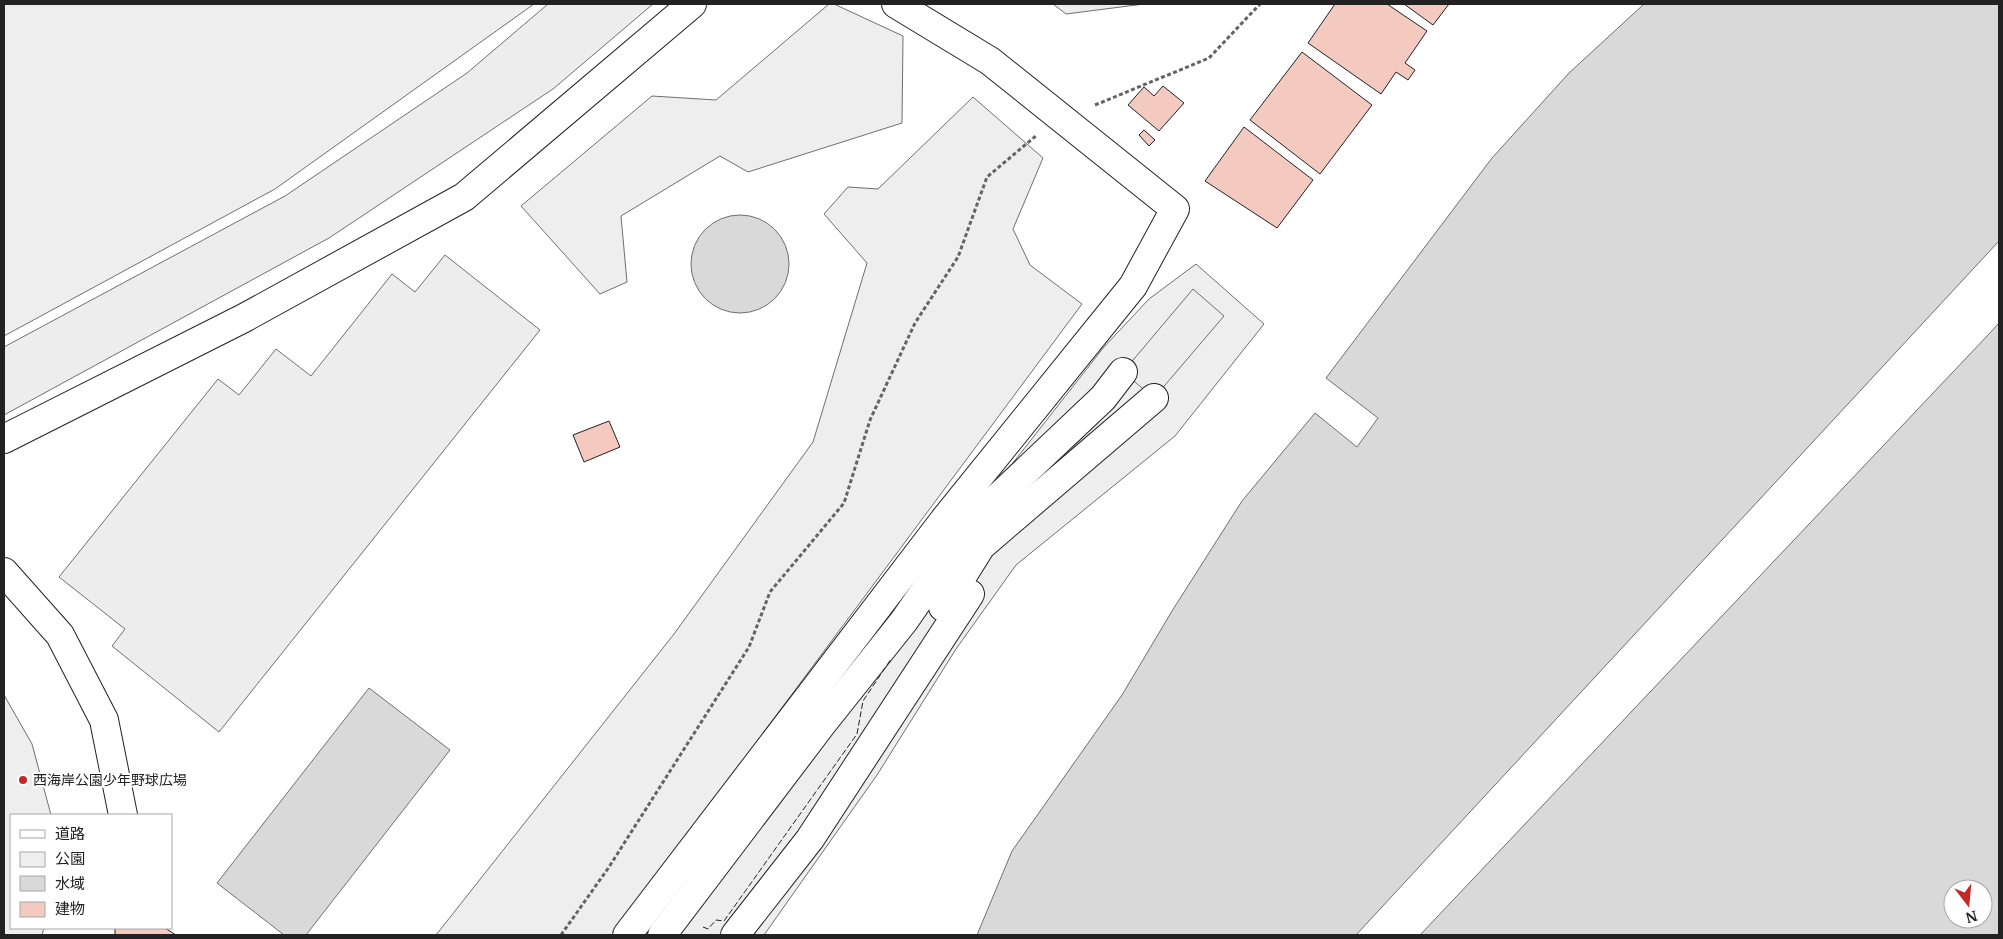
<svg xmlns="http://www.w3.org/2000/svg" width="2003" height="939" viewBox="0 0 2003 939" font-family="Merriweather,'Noto Sans JP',serif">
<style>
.green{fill:#eee;stroke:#6f6f6f}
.parking{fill:#ededed;stroke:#6f6f6f}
.water{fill:#d9d9d9;stroke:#6f6f6f;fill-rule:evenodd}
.building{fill:#f3c9c0;stroke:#222}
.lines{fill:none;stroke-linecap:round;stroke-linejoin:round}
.minor-casing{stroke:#222;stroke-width:30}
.path{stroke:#646464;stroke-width:3;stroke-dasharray:4 2.5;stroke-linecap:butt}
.minor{stroke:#fff;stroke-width:28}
.fence{stroke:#222;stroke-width:1;stroke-dasharray:6 2.5;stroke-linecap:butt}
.poi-dot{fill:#c62828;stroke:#fff;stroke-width:2}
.labels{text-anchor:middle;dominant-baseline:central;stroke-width:4;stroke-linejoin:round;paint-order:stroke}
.poi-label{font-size:14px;fill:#222;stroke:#fff;text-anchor:start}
</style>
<rect width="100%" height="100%" fill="#fff"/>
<g class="green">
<path d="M4,4H534L275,189L4,336Z"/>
<path d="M829,4H834L903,36L902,123L748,172L720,156L621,216L627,282L600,294L521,206L652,96L716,100Z"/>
<path d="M1053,4H1144L1066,14Z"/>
<path d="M973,97L1043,158L1013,229L1030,265L1082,304L613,935H436L674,634L813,442L867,263L824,214L848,187L878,189Z"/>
<path d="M1196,264L1264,324L1175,436L1016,565L956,649L877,775L764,935H642L1104,347L1149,299Z"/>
<path d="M4,695L32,744L51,815H11V928H44L42,935H4Z"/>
</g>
<g class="parking">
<path d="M548,4H653L553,89L329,238L4,415V347L285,196L467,73Z"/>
<path d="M445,255L540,330L219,732L112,646L125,629L59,577L218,379L239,395L276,349L311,376L392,274L415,292Z"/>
<path d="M1193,289L1224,316L1154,398L1123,372Z"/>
</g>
<g class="water">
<path d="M1644,4H1999V241L1356,935H977L1012,851L1122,695L1172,611L1242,501L1315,413L1357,447L1378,418L1326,378L1492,158L1569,73Z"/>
<circle cx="740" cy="264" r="49"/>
<path d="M1999,323V935H1420L1988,335ZM1953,889H1983V919H1953Z"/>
<path d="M369,688L450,750L306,935H284L217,883Z"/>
</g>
<g class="building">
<path d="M1335,4H1387L1427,31L1405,63L1415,70L1408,80L1396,72L1381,94L1308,43Z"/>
<path d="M1404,4H1449L1433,25Z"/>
<path d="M1302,52L1372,105L1320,174L1250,120Z"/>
<path d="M1163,86L1184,103L1159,131L1128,105L1144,87L1154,96Z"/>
<path d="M1244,127L1313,180L1277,228L1205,181Z"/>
<path d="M1144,130L1155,140L1149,146L1139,135Z"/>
<path d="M609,421L620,447L584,462L573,435Z"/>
<path d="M115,928H165L176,935H115Z"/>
</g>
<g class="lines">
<g class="minor-casing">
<g id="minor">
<path d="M4,439L244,318L464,197L692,4"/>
<path d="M4,572L60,635L104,720L123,815"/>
<path d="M943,607L981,546L1154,398"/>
<path d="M627,935L944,520L1133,286L1175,209L990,61L896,4"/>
<path d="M662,935L822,724L904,621L973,521L1103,398L1123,372"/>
<path d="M735,935L810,839L970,594"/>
</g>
</g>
<g class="path">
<path d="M1095,105L1209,58L1260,4"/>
<path d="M561,935L609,867L749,647L770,592L844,503L870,420L915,323L958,257L987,177L1037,135"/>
</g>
<use href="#minor" class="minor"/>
<path class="fence" d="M703,927L708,929L716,920L724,921L857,734L863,701L891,659"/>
</g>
<circle class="poi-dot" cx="23" cy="780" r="5"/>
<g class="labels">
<g class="poi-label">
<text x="33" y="780">西海岸公園少年野球広場</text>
</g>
</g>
<rect width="2003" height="939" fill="none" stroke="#222222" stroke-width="10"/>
<rect x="10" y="814" width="162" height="115" fill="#ffffff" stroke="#a7a7a7"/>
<rect x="20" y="830" width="25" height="8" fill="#ffffff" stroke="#a7a7a7"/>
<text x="55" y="839" font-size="15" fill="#222222">道路</text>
<rect x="20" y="852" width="25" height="15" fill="#eeeeee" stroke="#a7a7a7"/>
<text x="55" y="864" font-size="15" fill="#222222">公園</text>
<rect x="20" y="876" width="25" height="15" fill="#d9d9d9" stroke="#a7a7a7"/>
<text x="55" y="889" font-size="15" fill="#222222">水域</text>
<rect x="20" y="902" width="25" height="15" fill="#f3c9c0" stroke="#a7a7a7"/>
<text x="55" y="914" font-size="15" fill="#222222">建物</text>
<g transform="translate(1968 904) rotate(164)"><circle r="24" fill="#ffffff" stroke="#a7a7a7"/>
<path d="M0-4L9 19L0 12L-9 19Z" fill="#c62828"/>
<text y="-8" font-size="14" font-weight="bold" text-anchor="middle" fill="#222222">N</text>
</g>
</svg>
